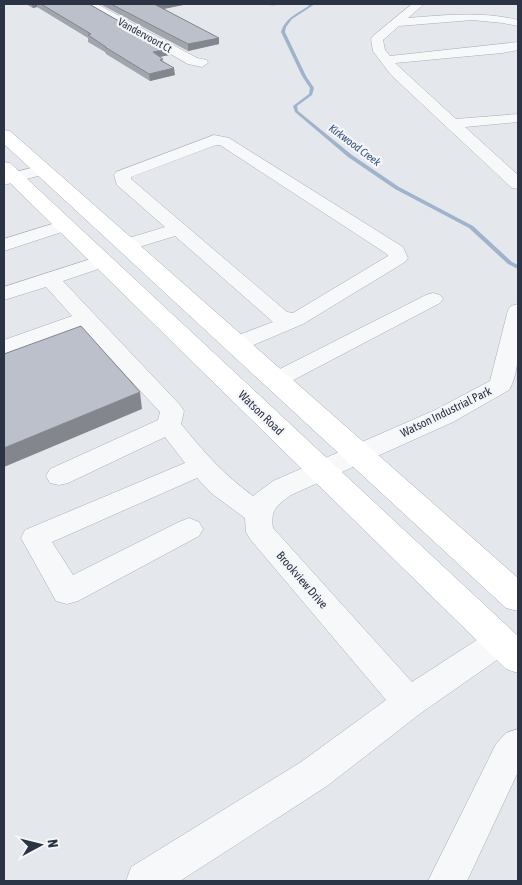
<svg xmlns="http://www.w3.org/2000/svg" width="522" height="885" viewBox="0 0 522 885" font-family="'Asap Condensed',sans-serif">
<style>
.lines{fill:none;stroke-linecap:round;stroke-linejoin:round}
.stream{fill:#9fb4cc;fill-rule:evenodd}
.minor-casing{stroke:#a9aeb7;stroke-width:1}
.major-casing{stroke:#a3abb8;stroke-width:1}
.path{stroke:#c2c5cb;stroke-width:1;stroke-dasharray:2 2;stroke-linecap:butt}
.minor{fill:#f7f8fa;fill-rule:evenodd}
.major{fill:#fff;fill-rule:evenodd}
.wall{fill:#a1a5ae}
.shaded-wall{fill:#83868d}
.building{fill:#bbc0ca;stroke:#83868d}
.labels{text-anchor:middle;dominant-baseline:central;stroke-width:4.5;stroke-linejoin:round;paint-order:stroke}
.far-street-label{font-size:11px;fill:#2b3445;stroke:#f4f6f9}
.far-water-label{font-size:11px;font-style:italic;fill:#34527a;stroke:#f4f6f9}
.street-label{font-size:12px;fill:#2b3445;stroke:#f4f6f9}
</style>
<rect width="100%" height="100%" fill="#e4e7ec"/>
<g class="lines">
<path class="stream" d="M311,4H315L292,19L286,27L285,32L306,76L314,88L312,95L297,106L298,111L352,155L399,187L473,226L512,262L518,265V269L508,264L469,228L395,189L348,157L295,112L293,106L309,94L310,88L302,76L281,32C286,16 300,13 311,4Z"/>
<g class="minor-casing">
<g id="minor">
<path d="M83,4H97L197,58L207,60L208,63L202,67L188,64Z"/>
<path d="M412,4H424L408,18C445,15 481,11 518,20V26L503,23L472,20L399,26L383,40L385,50L390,56L518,42V50L502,53L395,63L456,119L518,114V122L465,127L518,175V189L512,188L391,75L373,51L371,39L373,36Z"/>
<path d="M214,135L229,138L403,247L408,258L405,262L303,324L244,349L236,351L228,349L225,344L228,339L273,322L175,236L126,251L119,249L117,245L119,241L165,227L117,185L114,175L116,172ZM216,145H220L387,254L388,256L293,313L287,312L131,179V177Z"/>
<path d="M43,165L49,167L51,170L49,173L4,185V175Z"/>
<path d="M65,220L71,221L74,225L71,229L4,251V239Z"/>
<path d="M103,255L110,257L113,261L110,265L63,281L180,405L184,411L181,424C205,453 223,474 253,496L273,481L435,410L490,381L508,310L511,306L518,304C518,329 522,369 509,390L453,422L291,495C277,505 270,510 273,528L412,682L489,632L500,628L511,632L516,641L511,650L421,713L327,786L180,881H126L131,867L301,762L386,700L250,539L246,532L245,518L211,493L197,478L52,542L73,575L179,522L189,518L199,522L203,529L199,536L78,601L67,604L56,601L21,538L25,530L185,463L165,437L68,483L59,485L50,483L46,476L50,469L158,420L160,412L81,327L4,354V340L72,316L46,287L4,300V287Z"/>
<path d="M433,293L440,295L443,299L440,303L284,385L276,387L268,385L264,380L268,375L426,295Z"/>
<path d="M518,729V772L467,881H428L496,744L506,733Z"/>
</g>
</g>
<g class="major-casing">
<g id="major">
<path d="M4,130L10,131L518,578V611L506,608L4,144Z"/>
<path d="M4,162L10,163L518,636V673L506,669L4,177Z"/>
</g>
</g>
<path class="path" d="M270,4L271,6L279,4"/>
<use href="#minor" class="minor"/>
<use href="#major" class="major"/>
</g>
<g class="wall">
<path d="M26,4H89L168,49L169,55L160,57L175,75L150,81L106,54L105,52L88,42V38L37,7L33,8Z"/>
<path d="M100,4H188L162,9L219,38V44L188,51Z"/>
</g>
<g class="shaded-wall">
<path d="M32,4H37V7L33,8Z"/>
<path d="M154,4H188L154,11Z"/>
<path d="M219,38V44L188,51V44Z"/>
<path d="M168,49L169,55L154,58L153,52Z"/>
<path d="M174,68L175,75L150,81L149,74Z"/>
<path d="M140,392L142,409L4,467V448Z"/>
</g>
<g class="building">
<path d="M41,4H89L168,49L153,52L163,59L160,60L174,68L149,74L105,47H106L88,35L91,34Z"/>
<path d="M111,4H157H154L219,38L188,44Z"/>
<path d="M81,326L140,392L4,448V354Z"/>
</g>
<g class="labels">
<g class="far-street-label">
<text transform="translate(145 35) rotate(29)">Vandervoort Ct</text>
</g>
<g class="far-water-label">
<text transform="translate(355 145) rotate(37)">Kirkwood Creek</text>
</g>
<g class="street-label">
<text transform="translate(446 412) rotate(-26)">Watson Industrial Park</text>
<text transform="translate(261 413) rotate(44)">Watson Road</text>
<text transform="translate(302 580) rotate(49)">Brookview Drive</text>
</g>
</g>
<rect width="522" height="885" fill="none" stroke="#2b3445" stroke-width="10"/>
<g transform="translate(40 845) rotate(83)" stroke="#f4f6f9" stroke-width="4" paint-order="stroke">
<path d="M0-4L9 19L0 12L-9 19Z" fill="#2b3445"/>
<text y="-8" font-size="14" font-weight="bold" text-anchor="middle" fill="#2b3445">N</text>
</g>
</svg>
